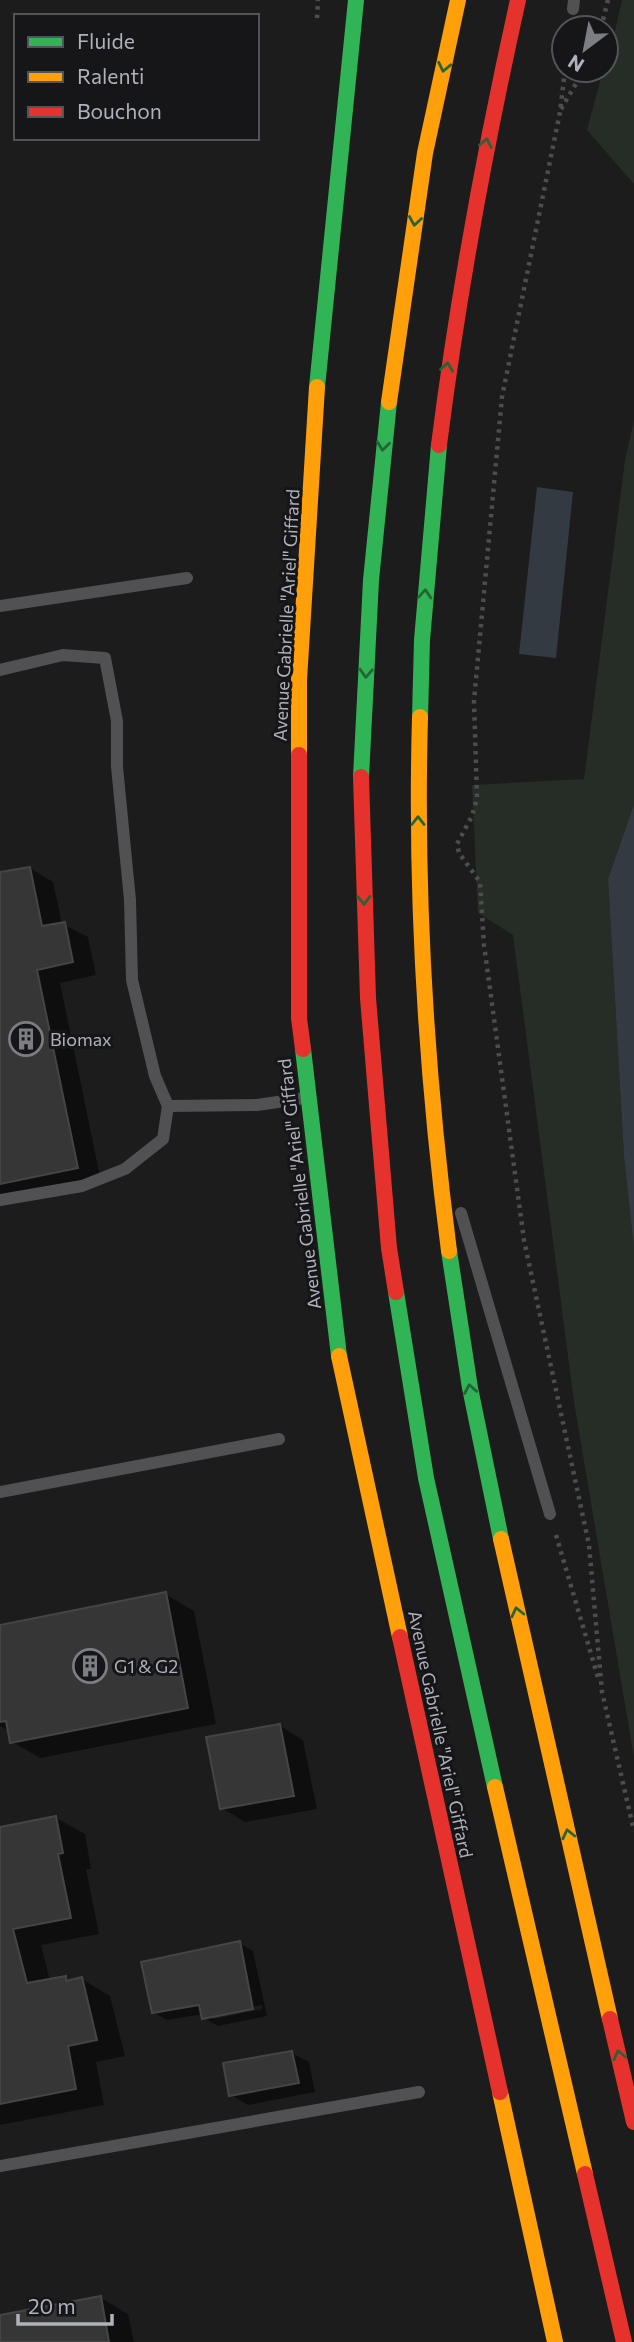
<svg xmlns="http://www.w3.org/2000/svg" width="634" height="2342" viewBox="0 0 634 2342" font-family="Commissioner,sans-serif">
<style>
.green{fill:#262c26}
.water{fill:#343a41}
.shadow{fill:#0007;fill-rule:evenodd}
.building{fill:#363637;stroke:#454548;stroke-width:2}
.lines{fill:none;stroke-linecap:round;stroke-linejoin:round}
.path{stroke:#4c4d4f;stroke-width:4.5;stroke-dasharray:3.5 5;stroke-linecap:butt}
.lane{stroke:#515154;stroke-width:12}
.fast{stroke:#30b455;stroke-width:16}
.slow{stroke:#ff9f0a;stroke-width:16}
.jam{stroke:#e5322d;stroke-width:16}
.oneway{stroke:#236536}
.labels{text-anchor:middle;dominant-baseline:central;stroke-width:6;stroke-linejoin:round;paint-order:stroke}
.street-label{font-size:18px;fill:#afb2bb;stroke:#161618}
.poi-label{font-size:18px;fill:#afb2bb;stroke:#161618;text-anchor:start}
</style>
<rect width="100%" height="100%" fill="#1c1c1c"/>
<g class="green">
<path d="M622,0H634V184L587,130L603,70H606Z"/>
<path d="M634,420V804L608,879L624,1157L634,1249V1758L574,1402L513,935L478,913L472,785L584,779L625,460Z"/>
</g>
<g class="water">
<path d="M537,487L573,492L556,658L519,654Z"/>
<path d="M634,804V1249L624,1157L608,879Z"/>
</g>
<g class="shadow">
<path d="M30,868L53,882L62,924L88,937L96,975L60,983L101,1181L0,1201V874Z"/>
<path d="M165,1594L194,1611L216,1724L40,1758L11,1741L9,1731L0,1726V1627Z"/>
<path d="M280,1726L303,1740L317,1809L245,1822L222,1808Z"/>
<path d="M56,1818L85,1834L91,1869H86L99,1934L41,1945L50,1981L82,1979L110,1996L125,2056L96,2062L104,2105L0,2125V1829Z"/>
<path d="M239,1943L253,1951L267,2016L218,2026L204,2018L203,2014L167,2020L153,2012ZM262,2005V2009L213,2019V2015Z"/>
<path d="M292,2053L309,2062L315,2092L248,2105L231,2095Z"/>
<path d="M101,2298L128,2314L134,2342H0V2317Z"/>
</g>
<g class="building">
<path d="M30,867L42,926L65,922L73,962L37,970L78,1168L0,1184V872Z"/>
<path d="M166,1592L188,1708L10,1743L6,1721L0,1722V1625Z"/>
<path d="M280,1724L294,1796L220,1809L206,1737Z"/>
<path d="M56,1816L63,1853L58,1854L71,1918L13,1929L27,1983L66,1976V1981L82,1977L97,2040L68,2046L76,2089L0,2104V1827Z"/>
<path d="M240,1941L253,2009L202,2019L199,2005L152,2013L141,1962Z"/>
<path d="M292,2051L299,2083L229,2096L223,2063Z"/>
<path d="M101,2296L109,2342H0V2315Z"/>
</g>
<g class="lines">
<g class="path">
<path d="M317,18L318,0"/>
<path d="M601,28L608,0"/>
<path d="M565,70L560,112L502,397L474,701L477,798L472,816L457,844L459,853L480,882L484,945L524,1240L589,1545L602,1692L634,1831"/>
<path d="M561,109L584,70"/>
<path d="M556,1535L599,1681"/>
</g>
<g class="lane">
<path d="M573,9L574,0"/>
<path d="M0,606L187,578"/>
<path d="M0,670L63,655L105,658L117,721V767L130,900L132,980L155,1076L168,1106L257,1105L305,1098"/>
<path d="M0,1200L82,1186L125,1169L163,1139L168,1106"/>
<path d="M461,1213L550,1514"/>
<path d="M0,1492L279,1439"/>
<path d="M0,2166L419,2092"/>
</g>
<g class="fast">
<path d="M317,387L356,0"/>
<path d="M420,717L422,640L439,445"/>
<path d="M361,777L371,580L389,402"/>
<path d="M303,1049L339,1356"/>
<path d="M449,1251L470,1388L501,1539"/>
<path d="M396,1292L426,1478L495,1787"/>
</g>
<g class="slow">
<path d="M389,402L425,153L458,0"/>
<path d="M420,717C415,896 426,1073 449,1251"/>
<path d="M299,755V680L317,387"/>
<path d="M339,1356L400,1637"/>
<path d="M501,1539L610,2019"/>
<path d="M495,1787L585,2174"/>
<path d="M500,2092L555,2342"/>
</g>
<g class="jam">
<path d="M439,445C458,295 485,148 518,0"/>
<path d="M299,755V1018L303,1049"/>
<path d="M361,777L368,998L389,1248L396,1292"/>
<path d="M400,1637L500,2092"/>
<path d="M610,2019L634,2122"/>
<path d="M585,2174L624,2342"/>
</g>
</g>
<defs><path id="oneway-chevron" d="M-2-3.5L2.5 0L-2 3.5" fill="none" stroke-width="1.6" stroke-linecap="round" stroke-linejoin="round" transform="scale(1.75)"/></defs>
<g class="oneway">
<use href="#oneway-chevron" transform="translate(444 67) rotate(102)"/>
<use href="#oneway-chevron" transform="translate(486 143) rotate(-79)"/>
<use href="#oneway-chevron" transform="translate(415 221) rotate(99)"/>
<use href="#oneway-chevron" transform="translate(447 367) rotate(-82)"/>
<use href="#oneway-chevron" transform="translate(383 446) rotate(97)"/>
<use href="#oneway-chevron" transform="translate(425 594) rotate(-86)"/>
<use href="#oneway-chevron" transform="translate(366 673) rotate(93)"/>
<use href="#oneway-chevron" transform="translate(418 821) rotate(-90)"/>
<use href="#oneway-chevron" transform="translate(364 900) rotate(88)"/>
<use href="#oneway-chevron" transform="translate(470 1389) rotate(-100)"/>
<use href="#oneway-chevron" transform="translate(517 1612) rotate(-103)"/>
<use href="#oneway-chevron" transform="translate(568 1834) rotate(-103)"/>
<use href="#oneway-chevron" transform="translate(619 2055) rotate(-103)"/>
</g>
<defs>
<g id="building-ring" transform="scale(1.75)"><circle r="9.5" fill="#161618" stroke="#7c7e83" stroke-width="1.5"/><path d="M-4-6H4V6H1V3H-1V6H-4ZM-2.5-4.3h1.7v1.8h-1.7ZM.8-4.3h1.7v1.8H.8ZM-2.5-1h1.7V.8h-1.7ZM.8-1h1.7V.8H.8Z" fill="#7c7e83"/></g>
</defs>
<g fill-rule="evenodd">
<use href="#building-ring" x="26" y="1039"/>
<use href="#building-ring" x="90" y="1666"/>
</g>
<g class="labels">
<g class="street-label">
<text transform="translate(286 615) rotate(-87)">Avenue Gabrielle "Ariel" Giffard</text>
<text transform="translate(299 1184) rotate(-97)">Avenue Gabrielle "Ariel" Giffard</text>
<text transform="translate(441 1734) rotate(78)">Avenue Gabrielle "Ariel" Giffard</text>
</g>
<g class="poi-label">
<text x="50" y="1039">Biomax</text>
<text x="114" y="1666">G1 &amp; G2</text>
</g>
</g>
<rect x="14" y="14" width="245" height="126" fill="#161618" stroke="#535459" stroke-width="2"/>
<rect x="28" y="37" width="35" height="10" fill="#30b455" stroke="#535459" stroke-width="2"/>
<text x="77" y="49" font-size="21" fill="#afb2bb">Fluide</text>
<rect x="28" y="72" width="35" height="10" fill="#ff9f0a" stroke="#535459" stroke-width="2"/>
<text x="77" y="84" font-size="21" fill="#afb2bb">Ralenti</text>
<rect x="28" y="107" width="35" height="10" fill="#e5322d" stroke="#535459" stroke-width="2"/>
<text x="77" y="119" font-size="21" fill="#afb2bb">Bouchon</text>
<g transform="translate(585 49) rotate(212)"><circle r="33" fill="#161618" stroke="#535459" stroke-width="2"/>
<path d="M0-5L12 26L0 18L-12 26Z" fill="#7c7e83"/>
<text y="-10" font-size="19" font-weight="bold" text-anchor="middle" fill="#afb2bb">N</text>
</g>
<path d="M18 2314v10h94v-10" fill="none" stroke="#afb2bb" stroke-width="3.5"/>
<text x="28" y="2314" font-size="21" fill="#afb2bb" stroke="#161618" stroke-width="5" paint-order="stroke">20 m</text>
</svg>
